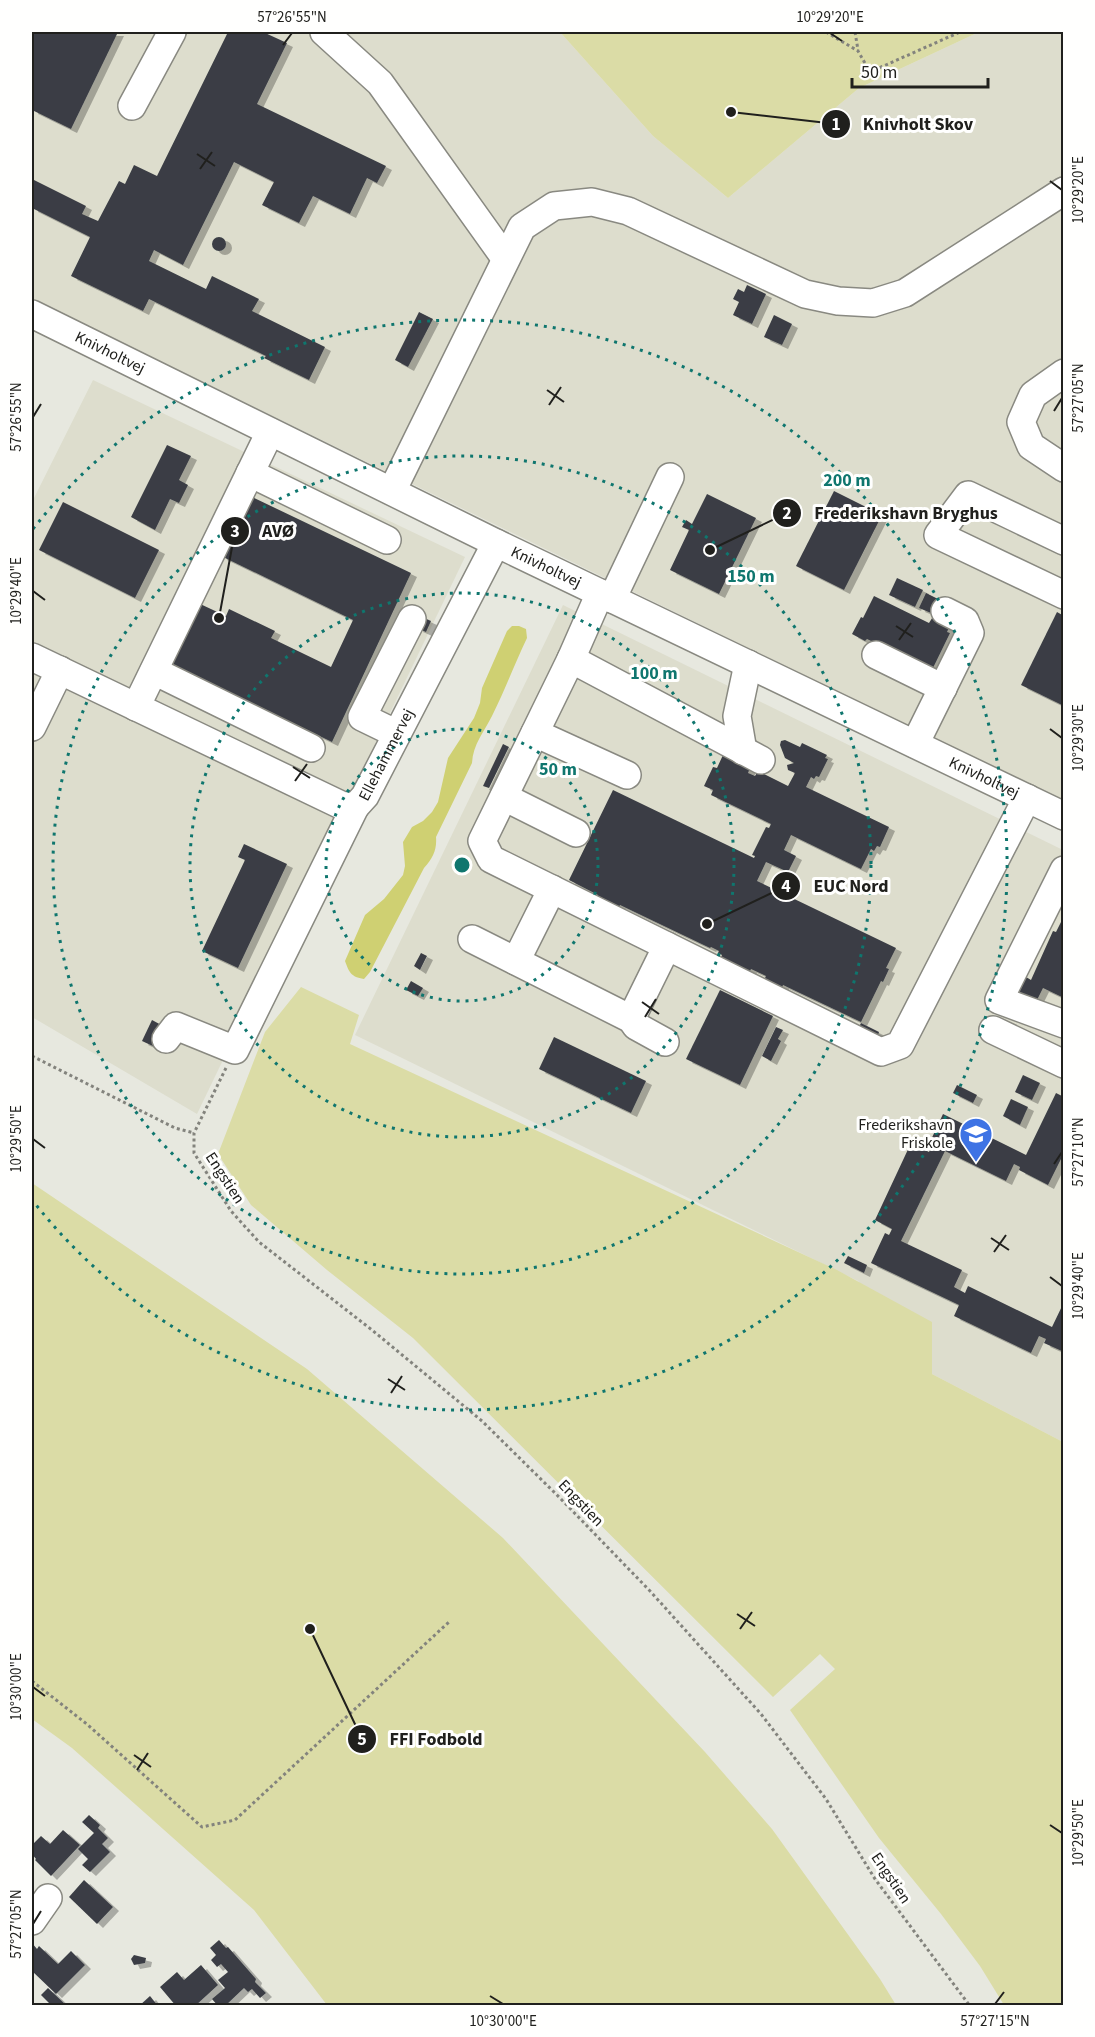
<svg xmlns="http://www.w3.org/2000/svg" width="1095" height="2037" viewBox="0 0 1095 2037" font-family="'Source Sans 3',sans-serif">
<style>
.built{fill:#ddddcd}
.green{fill:#dbdca6}
.water{fill:#cfd072}
.building{fill:#3b3e45;filter:url(#shadow)}
.lines{fill:none;stroke-linecap:round;stroke-linejoin:round}
.minor-casing{stroke:#898981;stroke-width:30}
.path{stroke:#83837d;stroke-width:3;stroke-dasharray:3 3;stroke-linecap:butt}
.minor{stroke:#fff;stroke-width:27}
.ticks{fill:none;stroke:#20201d;stroke-width:2}
.ring{fill:none;stroke:#0f766e;stroke-width:3;stroke-dasharray:3 6}
.labels{text-anchor:middle;dominant-baseline:central;stroke-width:6;stroke-linejoin:round;paint-order:stroke}
.street-label{font-size:16px;fill:#20201d;stroke:#fffffe}
.poi-label{font-size:16px;fill:#20201d;stroke:#fffffe;text-anchor:end}
.centre{fill:#0f766e;stroke:#fffffe;stroke-width:3}
.ring-label{font-size:18px;text-anchor:middle;font-weight:bold;fill:#0f766e;stroke:#fffffe;stroke-width:6;stroke-linejoin:round;paint-order:stroke}
.leader{fill:none;stroke:#20201d;stroke-width:2}
.callout-dot{fill:#20201d;stroke:#fffffe;stroke-width:2}
.mark-label{font-size:18px;text-anchor:middle;font-weight:bold;fill:#fff}
.callout-label{font-size:18px;text-anchor:middle;font-weight:bold;fill:#20201d;stroke:#fffffe;stroke-width:6;stroke-linejoin:round;paint-order:stroke}
.neatline{fill:none;stroke:#20201d;stroke-width:2}
.ticks-label{font-size:15px;text-anchor:middle;fill:#20201d}
</style>
<defs>
<filter id="shadow"><feDropShadow dx="6" dy="4" stdDeviation="0" flood-color="#0004"/></filter>
</defs>
<rect width="100%" height="100%" fill="#e7e8df"/>
<g class="built">
<path d="M32,32H560L653,136L728,198L859,88L979,32H1063V801L32,299Z"/>
<path d="M93,380L465,557L197,1114L32,1017V502Z"/>
<path d="M563,605L1063,850V1442L932,1374L858,1281L355,1035Z"/>
</g>
<g class="green">
<path d="M560,32H979L859,88L728,198L653,136Z"/>
<path d="M301,987L359,1015L350,1044L837,1270L932,1322V1374L1063,1442V2005H1004L980,1966L941,1914L879,1838L790,1710L835,1669L820,1654L773,1697L413,1338L327,1270L251,1205L218,1154L265,1032Z"/>
<path d="M32,1183L307,1369L503,1538L705,1752L772,1829L880,1979L896,2005H327L254,1910L72,1748L32,1719Z"/>
</g>
<path class="water" d="M512,626H519L526,629L527,638C515,663 505,690 492,716C484,732 473,744 472,763L436,837C437,850 433,858 424,868L370,972L364,979C351,977 349,972 345,961L365,915L384,899L403,875L405,866L403,842L412,827L423,821L432,812L438,802L448,758L474,718L480,703L482,688L507,631Z"/>
<g class="building">
<path d="M32,32H118L71,129L32,110Z"/>
<path d="M228,32H263L287,43L257,104L386,166L377,183L367,178L350,214L313,196L299,223L262,205L274,182L234,162L183,265L154,250L149,261L206,289L212,276L259,299L252,311L325,347L309,380L264,358L266,356L149,299L143,311L71,276L90,237L32,208V179L86,206L82,214L98,221L119,181L125,184L134,165L157,176Z"/>
<circle cx="219" cy="244" r="7"/>
<path d="M747,285L766,294L752,324L733,315L739,302L733,299L738,289L744,292Z"/>
<path d="M419,312L433,319L408,367L395,360Z"/>
<path d="M774,315L792,324L782,345L764,337Z"/>
<path d="M167,445L191,456L179,480L188,485L179,503L170,499L155,530L131,517Z"/>
<path d="M834,491L882,515L844,590L796,566Z"/>
<path d="M707,494L756,518L719,594L670,570L689,530L682,527L686,520L692,524Z"/>
<path d="M250,496L411,573L332,742L168,663L198,603L226,616L229,609L275,631L271,638L331,667L353,620L221,556Z"/>
<path d="M63,502L159,550L135,598L39,550Z"/>
<path d="M897,578L923,590L915,607L889,595Z"/>
<path d="M926,593L938,599L931,613L919,608Z"/>
<path d="M874,596L929,623L934,615L951,623L947,632L950,633L932,670L867,639L865,641L852,634L861,617L863,618Z"/>
<path d="M1057,612L1064,616V706L1021,685Z"/>
<path d="M422,617L431,621L426,632L417,628Z"/>
<path d="M785,740L800,747L802,743L827,755L825,758L828,759L819,777L816,776L814,779L811,777L806,787L889,827L880,847L877,846L874,851L871,849L861,869L791,835L784,850L796,856L788,872L766,862L757,881L896,948L886,968L889,969L883,982L881,981L861,1022L783,985L780,993L762,984L766,976L751,969L747,977L718,963L722,955L718,953L719,951L711,947L710,948L620,905L616,913L595,903L598,895L569,880L613,790L754,858L755,856L752,855L766,827L769,828L771,824L711,795L713,790L704,786L713,767L717,768L723,755L750,768L748,773L755,776L758,771L788,786L795,773L788,770L787,765L794,763L785,758L780,745L781,741Z"/>
<path d="M503,744L509,747L489,788L483,786Z"/>
<path d="M244,844L287,864L238,968L202,951L245,860L238,857Z"/>
<path d="M1064,916V998L1043,988L1035,1004L1017,995L1026,977L1031,980L1053,931L1056,932Z"/>
<path d="M421,953L427,956L420,970L414,966Z"/>
<path d="M411,981L423,988L418,996L406,990Z"/>
<path d="M720,990L773,1016L740,1085L686,1059Z"/>
<path d="M152,1020L165,1027L155,1047L142,1041Z"/>
<path d="M861,1023L879,1032L877,1038L858,1029Z"/>
<path d="M776,1027L783,1030L778,1039L781,1041L771,1061L762,1056Z"/>
<path d="M554,1037L646,1081L631,1113L539,1069Z"/>
<path d="M1023,1075L1040,1083L1032,1100L1015,1092Z"/>
<path d="M957,1085L977,1095L973,1103L953,1093Z"/>
<path d="M1056,1093L1064,1097V1153L1048,1185L1019,1170L1020,1167L1014,1164L1006,1181L945,1151L901,1241L962,1270L954,1287L965,1293L968,1286L1052,1327L1064,1302V1352L1044,1343L1046,1339L1039,1336L1031,1353L954,1316L959,1305L871,1263L885,1233L889,1235L892,1229L875,1220L911,1143L929,1152L932,1145L929,1144L943,1114L1026,1155Z"/>
<path d="M1011,1099L1028,1107L1020,1125L1003,1116Z"/>
<path d="M848,1256L867,1265L864,1273L844,1263Z"/>
<path d="M89,1815L100,1825L98,1828L108,1838L102,1844L110,1852L90,1872L82,1865L88,1859L78,1849L94,1833L82,1822Z"/>
<path d="M63,1830L80,1845L51,1876L35,1860L36,1859L32,1854V1845L41,1836L50,1844Z"/>
<path d="M84,1880L113,1907L97,1924L69,1897Z"/>
<path d="M219,1940L226,1948L228,1947L256,1979L255,1982L266,1993L260,1998L252,1989L248,1992L244,1988L225,2006H218L212,1999L225,1988L218,1980L228,1972L221,1964L217,1967L211,1960L216,1955L210,1948Z"/>
<path d="M32,1943L37,1949L39,1946L58,1964L71,1951L85,1965L56,1994L32,1971Z"/>
<path d="M134,1955L146,1958L145,1963L134,1965L131,1959Z"/>
<path d="M201,1965L218,1985L195,2006H176L160,1987L177,1972L184,1980Z"/>
<path d="M48,1988L67,2006H52L41,1995Z"/>
<path d="M150,1996L158,2006H139Z"/>
</g>
<g class="lines">
<g class="minor-casing">
<g id="minor">
<path d="M324,32L380,83L505,258"/>
<path d="M132,106L172,32"/>
<path id="s1" d="M32,314L496,543L1064,816"/>
<path d="M1064,373L1033,395L1021,422L1031,446L1064,468"/>
<path d="M250,473L387,540"/>
<path d="M392,491L522,227L554,206L592,202L628,211L805,294L838,301L873,303L905,293L1064,191"/>
<path d="M1064,541L968,495L938,535L1064,595"/>
<path d="M600,593L571,659L482,841L491,859L881,1052L900,1045L1027,798"/>
<path d="M612,599L670,477"/>
<path d="M876,655L943,688"/>
<path id="s2" d="M32,657L341,805L355,807L365,796L496,543"/>
<path d="M571,659L761,760"/>
<path d="M154,671L311,748"/>
<path d="M136,707L270,432"/>
<path d="M32,727L60,670"/>
<path d="M535,733L627,775"/>
<path d="M397,734L362,717L412,619"/>
<path d="M915,744L970,633L965,621L945,611"/>
<path d="M743,751L737,716L748,664"/>
<path d="M504,797L576,833"/>
<path d="M1064,870L999,1000L1064,1024"/>
<path d="M472,939L631,1019L636,1026L665,1042"/>
<path d="M516,961L552,889"/>
<path d="M631,1019L667,946"/>
<path d="M993,1030L1064,1064"/>
<path d="M166,1039L176,1026L235,1050L355,807"/>
<path d="M32,1921L48,1898"/>
</g>
</g>
<g class="path">
<path d="M826,32L858,51L870,72L960,32"/>
<path d="M855,32L858,50"/>
<path d="M32,1056L175,1128L194,1133"/>
<path d="M226,1068L194,1133V1153L231,1211L259,1242L372,1330L482,1421L559,1497L650,1591L761,1714L826,1799L875,1879L970,2006"/>
<path d="M32,1681L88,1725L202,1827L235,1820L450,1621"/>
</g>
<use href="#minor" class="minor"/>
</g>
<path class="ticks" d="M830,33L842,41M283,45L292,33M197,154L215,166M200,169L212,152M1050,181L1062,190M547,390L564,402M549,405L561,387M1054,411L1062,398M33,417L41,404M33,591L45,600M896,626L913,637M899,640L911,623M1050,729L1062,738M293,767L310,778M295,781L307,764M642,1002L659,1014M645,1017L656,999M33,1139L45,1148M1054,1164L1062,1152M991,1238L1009,1250M994,1252L1006,1235M1050,1277L1062,1286M388,1379L405,1390M391,1393L402,1376M737,1614L755,1626M740,1629L752,1612M33,1687L45,1696M134,1755L151,1767M137,1770L148,1753M1050,1825L1062,1833M33,1924L41,1911M490,1996L503,2004M995,2004L1004,1992"/>
<g class="ring">
<circle cx="462" cy="865" r="136"/>
<circle cx="462" cy="865" r="272"/>
<circle cx="462" cy="865" r="409"/>
<path d="M33 529A545 545 0 1 1 33 1201"/>
</g>
<defs>
<g id="school-pin" transform="scale(1.725)"><path d="M0 17L-7.5 6A9.5 9.5 0 1 1 7.5 6Z" fill="#3e73e4" stroke="#fffffe"/><path d="M0-5L7-2L0 1L-7-2ZM-4 1L0 2.5L4 1V4Q0 6-4 4Z" fill="#fff"/></g>
</defs>
<g fill-rule="evenodd">
<use href="#school-pin" x="976" y="1134"/>
</g>
<g class="labels">
<g class="street-label">
<text stroke="none"><textPath href="#s1" startOffset="87">Knivholtvej</textPath></text>
<text stroke="none"><textPath href="#s1" startOffset="573">Knivholtvej</textPath></text>
<text stroke="none"><textPath href="#s2" startOffset="418">Ellehammervej</textPath></text>
<text stroke="none"><textPath href="#s1" startOffset="1059">Knivholtvej</textPath></text>
<text transform="translate(225 1178) rotate(57)">Engstien</text>
<text transform="translate(581 1503) rotate(46)">Engstien</text>
<text transform="translate(891 1878) rotate(56)">Engstien</text>
</g>
<g class="poi-label">
<text x="953" y="1125">Frederikshavn<tspan x="953" dy="18">Friskole</tspan></text>
</g>
</g>
<circle cx="462" cy="865" r="9" class="centre"/>
<g class="ring-label">
<text x="847" y="486">200 m</text>
<text x="751" y="582">150 m</text>
<text x="654" y="679">100 m</text>
<text x="558" y="775">50 m</text>
</g>
<path class="leader" d="M731 112L836 124M710 550L787 513M219 618L235 531M707 924L786 886M310 1629L362 1739"/>
<g class="callout-dot">
<circle cx="731" cy="112" r="6"/>
<circle cx="710" cy="550" r="6"/>
<circle cx="219" cy="618" r="6"/>
<circle cx="707" cy="924" r="6"/>
<circle cx="310" cy="1629" r="6"/>
<circle cx="836" cy="124" r="15"/>
<circle cx="787" cy="513" r="15"/>
<circle cx="235" cy="531" r="15"/>
<circle cx="786" cy="886" r="15"/>
<circle cx="362" cy="1739" r="15"/>
</g>
<g class="mark-label">
<text x="836" y="130">1</text>
<text x="787" y="519">2</text>
<text x="235" y="537">3</text>
<text x="786" y="892">4</text>
<text x="362" y="1745">5</text>
</g>
<g class="callout-label">
<text x="918" y="130">Knivholt Skov</text>
<text x="906" y="519">Frederikshavn Bryghus</text>
<text x="278" y="537">AVØ</text>
<text x="851" y="892">EUC Nord</text>
<text x="436" y="1745">FFI Fodbold</text>
</g>
<rect width="1095" height="2037" fill="none" stroke="#fffffe" stroke-width="66"/>
<path d="M852 78v9h136v-9" fill="none" stroke="#20201d" stroke-width="3"/>
<text x="861" y="78" font-size="18" fill="#20201d" stroke="#fffffe" stroke-width="4.5" paint-order="stroke">50 m</text>
<rect x="33" y="33" width="1029" height="1971" class="neatline"/>
<g class="ticks-label">
<text x="292" y="22">57°26'55"N</text>
<text x="830" y="22">10°29'20"E</text>
<text transform="translate(1078 190) rotate(-90)" y="5">10°29'20"E</text>
<text transform="translate(1078 398) rotate(-90)" y="5">57°27'05"N</text>
<text transform="translate(16 417) rotate(-90)" y="5">57°26'55"N</text>
<text transform="translate(16 591) rotate(-90)" y="5">10°29'40"E</text>
<text transform="translate(1078 738) rotate(-90)" y="5">10°29'30"E</text>
<text transform="translate(16 1139) rotate(-90)" y="5">10°29'50"E</text>
<text transform="translate(1078 1152) rotate(-90)" y="5">57°27'10"N</text>
<text transform="translate(1078 1286) rotate(-90)" y="5">10°29'40"E</text>
<text transform="translate(16 1687) rotate(-90)" y="5">10°30'00"E</text>
<text transform="translate(1078 1833) rotate(-90)" y="5">10°29'50"E</text>
<text transform="translate(16 1924) rotate(-90)" y="5">57°27'05"N</text>
<text x="503" y="2026">10°30'00"E</text>
<text x="995" y="2026">57°27'15"N</text>
</g>
</svg>
